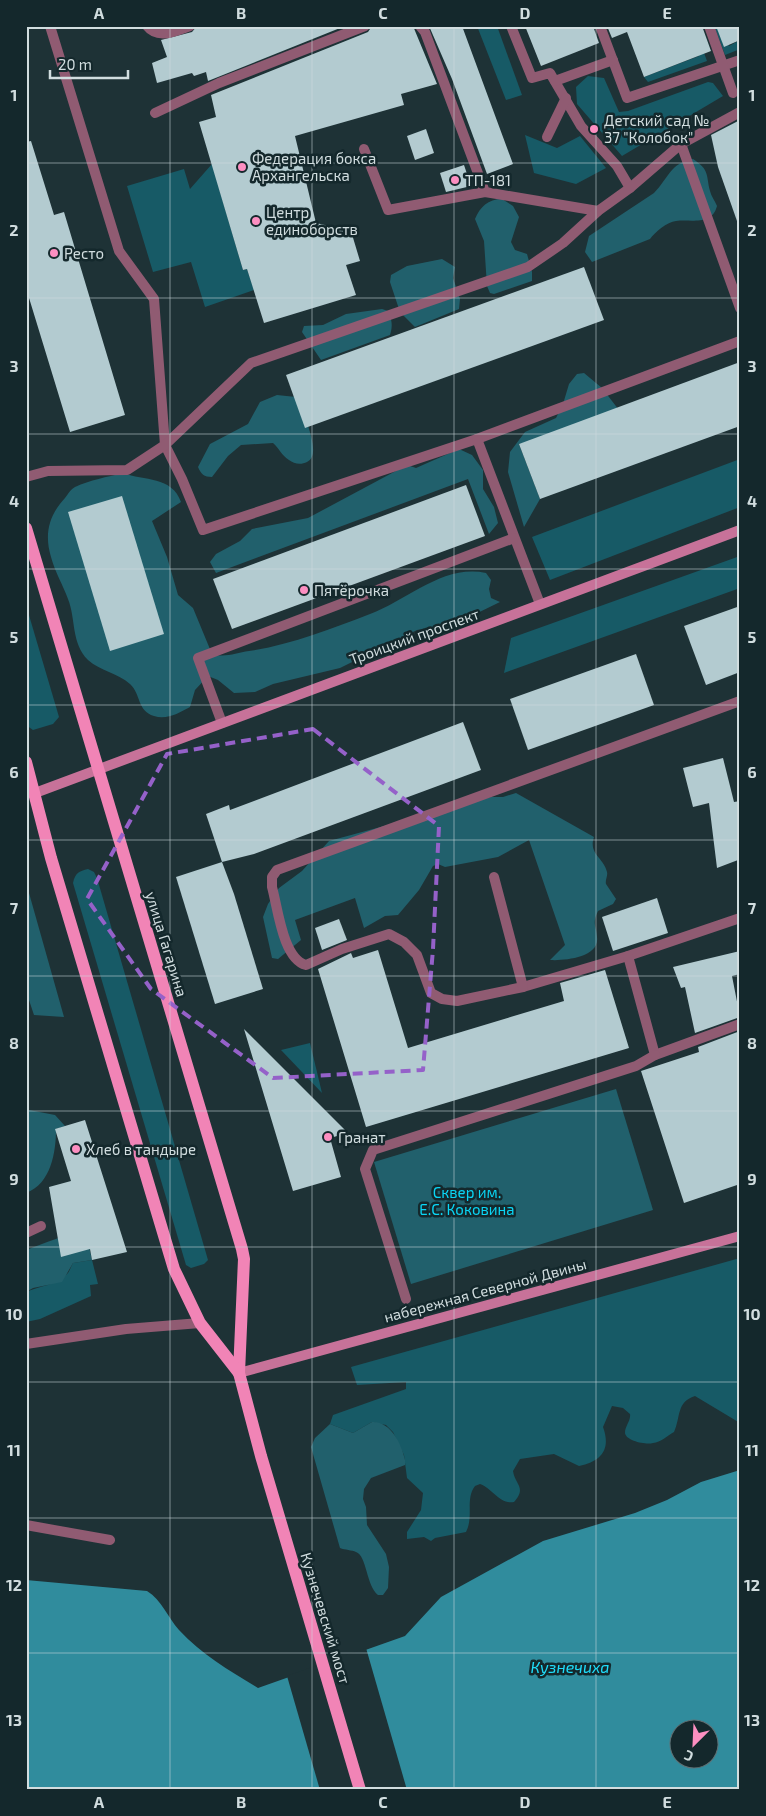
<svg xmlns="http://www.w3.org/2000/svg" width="766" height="1816" viewBox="0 0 766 1816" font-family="'Exo 2',sans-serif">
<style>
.green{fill:#175a66}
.forest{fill:#21606c}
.water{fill:#308c9d;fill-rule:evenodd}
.pier{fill:#1e3236}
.building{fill:#b3cbd0}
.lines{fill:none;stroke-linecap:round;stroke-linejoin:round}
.lane{stroke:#905b72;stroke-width:10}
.street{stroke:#905b72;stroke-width:10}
.secondary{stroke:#c77299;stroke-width:10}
.primary{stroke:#f184b6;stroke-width:12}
.marked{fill:none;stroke:#9561c9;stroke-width:4;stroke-dasharray:10 6;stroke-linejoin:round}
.grid{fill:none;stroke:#d1dddf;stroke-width:1;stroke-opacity:0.55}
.poi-dot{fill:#fc8fc1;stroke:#14282c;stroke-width:2}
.labels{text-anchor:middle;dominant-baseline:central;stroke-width:5;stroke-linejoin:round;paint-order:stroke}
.poi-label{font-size:15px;fill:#d1dddf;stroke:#14282c;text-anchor:start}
.street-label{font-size:15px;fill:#d1dddf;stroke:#14282c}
.park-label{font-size:15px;fill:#0ad6f5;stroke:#14282c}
.water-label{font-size:16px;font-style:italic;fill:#1fdcfa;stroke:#14282c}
.neatline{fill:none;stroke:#d1dddf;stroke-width:2}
.grid-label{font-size:16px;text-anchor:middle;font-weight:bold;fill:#d1dddf}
</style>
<rect width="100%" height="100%" fill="#1e3236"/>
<g class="green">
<path d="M477,26H497L522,95L506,100Z"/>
<path d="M687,26H694L707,61L648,82L644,77L699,56Z"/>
<path d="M714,26H721L729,46L740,40V49L725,55Z"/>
<path d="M588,76L604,78L619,112L628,111L708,82L713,83L723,96L622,156L577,104L576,87Z"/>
<path d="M525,135L557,148L580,136L606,168L576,184L534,173Z"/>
<path d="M212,164L243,270L247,269L254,290L205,307L191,262L153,272L127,186L184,169L190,189Z"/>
<path d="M740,459V507L550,580L532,537Z"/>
<path d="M740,556V588L504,673L511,638Z"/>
<path d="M26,605L59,717L53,724L33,730L26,725Z"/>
<path d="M88,869L94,872L97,878L208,1260L204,1264L191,1268L186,1265L73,883C75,873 79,871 88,869Z"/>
<path d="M310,1043L322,1093L281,1050Z"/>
<path d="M740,1258V1423L695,1396C676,1402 681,1417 674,1432C667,1436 661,1442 653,1443C646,1445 626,1441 625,1433C625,1426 631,1421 630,1414L623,1408L612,1406L603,1427C611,1449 602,1461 579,1466L554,1454L520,1459L513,1471C515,1485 527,1487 514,1502C500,1505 492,1488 480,1484L475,1486C465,1499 474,1517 466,1532L435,1538L431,1541L424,1537L407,1539V1532L421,1510L423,1493L407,1478L404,1455L393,1432L386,1425L372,1422L353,1433L330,1424L333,1415L406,1389V1382L357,1385L351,1367Z"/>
<path d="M92,1260L98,1284L90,1285L91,1296L40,1319L26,1322V1292C39,1286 57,1285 67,1274C70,1271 71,1266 73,1263Z"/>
</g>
<g class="forest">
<path d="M693,159C710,170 706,175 710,191C711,196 715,201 717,206C712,226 691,219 676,221C667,222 655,232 650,239L592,262L585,252L589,236L654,193C668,179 670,163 693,159Z"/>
<path d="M502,199L513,206L519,217L511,242L515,250L527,254L532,272V281L494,294L490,293L487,286L484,241L475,219C480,207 488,199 502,199Z"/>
<path d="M442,259L455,267L453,278L460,299L459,309L415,327L400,312L390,282L391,275L407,266Z"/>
<path d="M382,309L388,311C392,320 393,326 390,335L321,360L302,332L304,326L323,325L346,314Z"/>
<path d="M584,373L602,388L622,414L616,422L519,444L540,499L524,527L508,472L510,452L525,432L556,418L563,404L569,384L577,374Z"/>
<path d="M277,395L296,397L299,401C303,414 323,455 307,462C301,465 294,464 289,460C282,456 279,448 273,443L241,445L228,456L212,477C204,477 201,474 198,467L210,444L248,424L260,402Z"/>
<path d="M459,449L472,455L483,470V489L494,507L498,523L489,534L468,479L216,573L210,562L216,554L240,541L252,529L308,518L407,465L416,468Z"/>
<path d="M123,473C144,481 172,476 181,502L152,521L167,557L178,595L193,608L212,654C225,658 236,653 249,651C290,645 331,629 370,614C408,600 443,564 486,573L491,580L489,589L491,598L500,602L457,623L417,630L340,668L273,684L255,692L234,693L218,680L208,676L195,690L190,707C179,713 167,720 154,716C137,711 141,694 130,684C118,673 100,671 88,660C71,643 76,619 68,599C63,585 55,572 51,557C44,534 49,515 65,498C68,494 71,489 75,487C90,480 107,477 123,473Z"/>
<path d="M516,793L594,837C588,854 604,858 607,872C608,876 605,880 606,884L616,899L613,904L598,911C592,924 596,924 597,937C600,958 563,961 550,960L565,945L529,840L498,857L445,867L438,864L433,866L419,890L398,915L385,916L364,928L355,898L295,920L301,940L278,959L272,958L263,917L268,904L279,888L302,871L329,841L491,797H503Z"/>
<path d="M26,892L29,893L64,1017L34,1015L26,991V923L28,922C29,911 26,903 26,892Z"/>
<path d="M616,1089L653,1210L411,1284L374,1162Z"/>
<path d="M29,1110L55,1115L65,1126L56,1129C56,1152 51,1184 26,1193V1112Z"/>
<path d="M85,1229L92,1260L73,1263L62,1282L33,1288L26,1292V1250C46,1243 64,1235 85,1229Z"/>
<path d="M372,1422C391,1421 402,1445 405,1460V1465L371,1478L364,1489L363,1499L366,1507L367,1525L386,1554L389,1567L388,1588L383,1595H378C366,1585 367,1556 356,1552C352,1550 345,1550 340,1548L311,1447L315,1438L330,1424L353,1433Z"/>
</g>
<path class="water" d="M740,1470V1790H26V1580L147,1591C162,1600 168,1618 179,1630C202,1655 230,1671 258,1688L405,1636L441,1597L543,1541L635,1513L667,1500L701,1482ZM678,1728H708V1758H678Z"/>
<path class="pier" d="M366,1648L407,1790H320L287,1676Z"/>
<g class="building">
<path d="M197,26H345L208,81L206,72L194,76L192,73L157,83L152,63L167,57L161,40L192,32Z"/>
<path d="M372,26H413L437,84L401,94L404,105L295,136L316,223L351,231L360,261L346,265L356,295L264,323L247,269L243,270L199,122L216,117L211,95L368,32Z"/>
<path d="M429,26H462L513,164L487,174L452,79Z"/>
<path d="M525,26H593L599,43L541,66Z"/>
<path d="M607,26H702L711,51L644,77L627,32L612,38Z"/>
<path d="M716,26H740V40L724,47Z"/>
<path d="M740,120V221H737L718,167L711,135Z"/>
<path d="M426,129L434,153L415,160L407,136Z"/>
<path d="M31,141L54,215L64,212L125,415L70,432L26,288V142Z"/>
<path d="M464,165L471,186L446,192L440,173Z"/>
<path d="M584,267L604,320L305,428L286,375Z"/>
<path d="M740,362V426L540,499L519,444Z"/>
<path d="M466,485L485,536L232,629L213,579Z"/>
<path d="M122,496L164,634L110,651L68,512Z"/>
<path d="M740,606V672L706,685L684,626Z"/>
<path d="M636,654L654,705L528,750L510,699Z"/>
<path d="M463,722L481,770L254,854L222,862L206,814L229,805L230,810Z"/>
<path d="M723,758L734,802L740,801V829L737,830L738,860L717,868L709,803L693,807L683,768Z"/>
<path d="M222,862L234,894L263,989L215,1004L176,877Z"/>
<path d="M657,898L668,933L613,951L602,917Z"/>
<path d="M339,919L347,940L322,950L315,928Z"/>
<path d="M378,950L408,1048L564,1001L560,983L605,970L629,1048L366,1127L318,969L351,953L353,958Z"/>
<path d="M740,951V974L732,976L740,1017L695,1033L685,987L681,988L673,967Z"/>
<path d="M244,1029L348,1133L330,1138L341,1177L293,1191Z"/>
<path d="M740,1031V1184L684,1203L641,1071L699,1052L698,1047Z"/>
<path d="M85,1120L127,1252L92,1260L90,1249L61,1257L49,1187L71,1181L55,1129Z"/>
</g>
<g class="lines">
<g class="lane">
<path d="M50,26L119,251L154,299L165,445L182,479L203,530L477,439L740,341"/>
<path d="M147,26C158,40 176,31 190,26"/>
<path d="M420,26L425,32L485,192L598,211"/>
<path d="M511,26L532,78L550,73L581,126L617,166L630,188"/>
<path d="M600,26L627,98L740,60"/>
<path d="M709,26L733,93"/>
<path d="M555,81L613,60"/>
<path d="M155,113L219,83L365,26"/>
<path d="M547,137L566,98"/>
<path d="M681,144L740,308"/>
<path d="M364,149L388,210L485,192"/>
<path d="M477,439L540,604"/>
<path d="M26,477L48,471L127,470L165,445L251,363L528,267L563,243L598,211L630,188L681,144L740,112"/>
<path d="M740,701L277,870L272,877V887C278,909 283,959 306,965L342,949L389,934L404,942L417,955L431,993L442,999L457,1001L523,987L628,956L740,918"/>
<path d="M222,723L198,658L514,538"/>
<path d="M494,877L523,987"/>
<path d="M628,956L655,1055L740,1024"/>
<path d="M26,1233L41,1226"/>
<path d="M406,1299L365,1169L373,1150L636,1066L655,1055"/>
<path d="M26,1525L110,1540"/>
</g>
<path class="street" d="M26,1344L126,1329L200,1323"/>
<g class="secondary">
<path d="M35,793L740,530"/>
<path d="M239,1373L740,1236"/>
</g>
<g class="primary">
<path d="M26,528L242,1249L244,1259L239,1373L261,1456L360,1790"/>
<path d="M26,762L51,858L174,1269L200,1323L239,1373"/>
</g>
</g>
<path class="marked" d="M313,729L439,826L433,949L423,1070L273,1078L151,989L87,899L167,754Z"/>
<path class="grid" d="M170,26V1790M312,26V1790M454,26V1790M596,26V1790M26,163H740M26,298H740M26,434H740M26,569H740M26,705H740M26,840H740M26,976H740M26,1111H740M26,1247H740M26,1382H740M26,1518H740M26,1653H740"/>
<g class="poi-dot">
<circle cx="594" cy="129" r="5"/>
<circle cx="242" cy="167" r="5"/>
<circle cx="455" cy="180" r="5"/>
<circle cx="256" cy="221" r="5"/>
<circle cx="54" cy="253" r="5"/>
<circle cx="304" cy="590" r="5"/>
<circle cx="328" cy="1137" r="5"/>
<circle cx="76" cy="1149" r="5"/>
</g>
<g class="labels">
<g class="poi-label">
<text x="604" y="120">Детский сад №<tspan x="604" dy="17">37 "Колобок"</tspan></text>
<text x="252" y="158">Федерация бокса<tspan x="252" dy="17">Архангельска</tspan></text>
<text x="465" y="180">ТП-181</text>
<text x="266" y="212">Центр<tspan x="266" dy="17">единоборств</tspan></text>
<text x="64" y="253">Ресто</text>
<text x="314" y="590">Пятёрочка</text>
<text x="338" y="1137">Гранат</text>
<text x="86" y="1149">Хлеб в тандыре</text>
</g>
<g class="street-label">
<text transform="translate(414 636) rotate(-20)">Троицкий проспект</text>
<text transform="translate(167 944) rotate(73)">улица Гагарина</text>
<text transform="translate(485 1290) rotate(-15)">набережная Северной Двины</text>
<text transform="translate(326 1618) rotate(73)">Кузнечевский мост</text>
</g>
<g class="park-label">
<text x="467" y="1192">Сквер им.<tspan x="467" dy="17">Е.С. Коковина</tspan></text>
</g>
<g class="water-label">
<text x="570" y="1666">Кузнечиха</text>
</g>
</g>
<rect width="766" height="1816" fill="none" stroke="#14282c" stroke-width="55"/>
<g transform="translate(694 1744) rotate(204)"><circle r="24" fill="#14282c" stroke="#607074"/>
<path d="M0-4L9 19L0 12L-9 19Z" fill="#fc8fc1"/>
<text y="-8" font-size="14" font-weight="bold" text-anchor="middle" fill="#d1dddf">С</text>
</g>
<path d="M50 70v8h78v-8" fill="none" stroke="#d1dddf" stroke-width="2.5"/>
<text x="58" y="70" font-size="15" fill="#d1dddf" stroke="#14282c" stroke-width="4" paint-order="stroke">20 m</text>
<rect x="28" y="28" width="710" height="1760" class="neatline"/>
<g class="grid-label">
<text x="99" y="19">A</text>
<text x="241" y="19">B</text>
<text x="383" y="19">C</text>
<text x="525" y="19">D</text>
<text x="667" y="19">E</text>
<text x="14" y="101">1</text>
<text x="752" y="101">1</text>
<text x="14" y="236">2</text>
<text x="752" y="236">2</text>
<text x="14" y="372">3</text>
<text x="752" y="372">3</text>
<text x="14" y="507">4</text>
<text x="752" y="507">4</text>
<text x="14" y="643">5</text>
<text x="752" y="643">5</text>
<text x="14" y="778">6</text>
<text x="752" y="778">6</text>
<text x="14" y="914">7</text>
<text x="752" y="914">7</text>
<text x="14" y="1049">8</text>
<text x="752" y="1049">8</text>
<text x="14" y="1185">9</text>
<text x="752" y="1185">9</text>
<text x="14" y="1320">10</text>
<text x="752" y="1320">10</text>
<text x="14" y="1456">11</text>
<text x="752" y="1456">11</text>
<text x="14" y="1591">12</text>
<text x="752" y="1591">12</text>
<text x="14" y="1726">13</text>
<text x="752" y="1726">13</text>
<text x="99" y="1808">A</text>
<text x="241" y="1808">B</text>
<text x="383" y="1808">C</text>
<text x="525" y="1808">D</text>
<text x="667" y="1808">E</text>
</g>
</svg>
